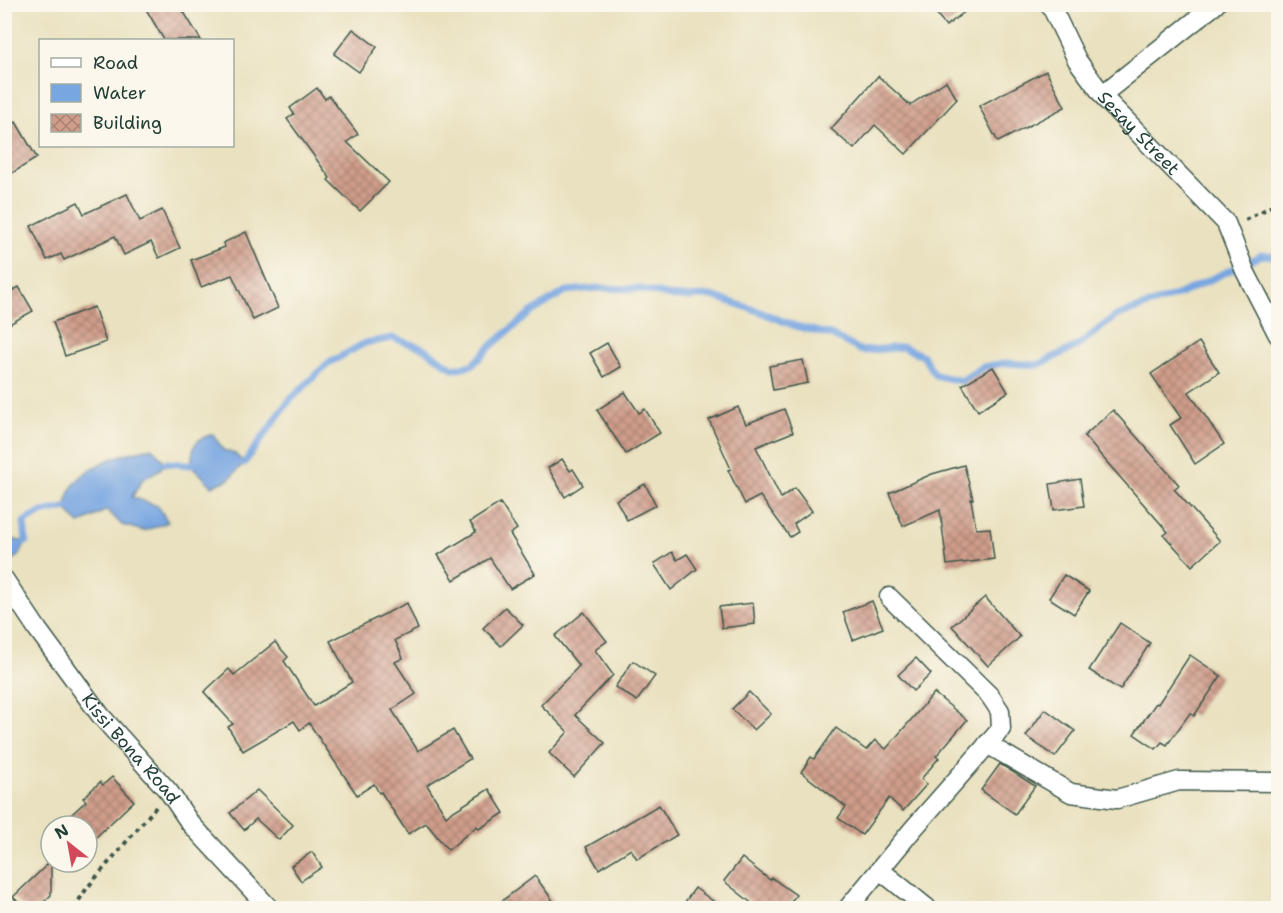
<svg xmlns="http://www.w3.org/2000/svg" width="1283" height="913" viewBox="0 0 1283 913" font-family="'Shantell Sans',sans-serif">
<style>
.water{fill:#78a6e1;stroke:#4c728a;stroke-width:1.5}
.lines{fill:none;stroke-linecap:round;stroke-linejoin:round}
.stream{stroke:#78a6e1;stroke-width:7}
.building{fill:url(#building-cross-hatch)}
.minor-casing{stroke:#3d5649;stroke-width:21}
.path{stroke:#3d5649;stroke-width:4;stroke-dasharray:4.5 4.5;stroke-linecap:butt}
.minor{stroke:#fff;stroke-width:18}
.labels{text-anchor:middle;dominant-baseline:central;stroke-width:6;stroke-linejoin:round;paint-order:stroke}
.street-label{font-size:18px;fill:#1f3d34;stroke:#fbf7ec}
</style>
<defs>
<pattern id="building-cross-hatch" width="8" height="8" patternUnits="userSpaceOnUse" patternTransform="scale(1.5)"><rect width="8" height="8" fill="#d09d8b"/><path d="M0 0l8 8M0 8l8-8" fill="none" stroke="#a88172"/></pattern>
</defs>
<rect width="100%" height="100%" fill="#fbf7ec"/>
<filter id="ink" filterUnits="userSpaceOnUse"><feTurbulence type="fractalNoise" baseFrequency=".0167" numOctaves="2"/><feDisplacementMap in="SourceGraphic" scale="12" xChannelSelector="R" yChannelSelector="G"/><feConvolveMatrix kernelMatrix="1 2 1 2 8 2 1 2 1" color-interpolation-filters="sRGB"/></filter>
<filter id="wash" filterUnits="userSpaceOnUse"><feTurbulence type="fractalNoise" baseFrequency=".008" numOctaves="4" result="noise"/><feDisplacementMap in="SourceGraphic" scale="24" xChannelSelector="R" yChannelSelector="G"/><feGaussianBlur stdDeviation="1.35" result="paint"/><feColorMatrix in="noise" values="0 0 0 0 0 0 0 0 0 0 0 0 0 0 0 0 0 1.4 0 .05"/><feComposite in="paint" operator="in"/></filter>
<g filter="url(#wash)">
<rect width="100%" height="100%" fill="#e9e1bf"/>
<g class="water">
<path d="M213,434L223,450L235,454L244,463L228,480L212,486L191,465C193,445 193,440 213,434Z"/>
<path d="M152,448L166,463L159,470L143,479L132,497L158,506L168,522L144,531L122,525L107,510L79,524L65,508C67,502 69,492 73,486C90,462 125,453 152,448Z"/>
<path d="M7,538L26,542C21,552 17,562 4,562L5,539Z"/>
</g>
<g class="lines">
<g class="stream">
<path d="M166,463L191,465"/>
<path d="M244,463L289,401L327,364L365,343L393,338L423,348L454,369L472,365L491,346L530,313L566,291L599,288L640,289L675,297L712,296L758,311L795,326L831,335L862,351L903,347L923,356L935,375L961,381L983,367L1005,363L1038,365L1077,346L1116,316L1180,294L1262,255L1278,256"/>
<path d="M26,542L24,522L42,512L65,508"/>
</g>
</g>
<g id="blocks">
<g class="building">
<path d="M143,4H179L201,40H164Z"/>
<path d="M929,4H975L946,26Z"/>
<path d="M353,29L377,47L359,72L334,54Z"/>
<path d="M1046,71L1065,107L998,142L979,106Z"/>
<path d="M878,76L910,105L946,81L957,99L906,154L875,125L854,149L831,129Z"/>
<path d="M317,88L325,99L329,96L358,134L347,142L389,182L360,211L328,180L330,178L287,119L294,114L290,108Z"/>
<path d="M16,122L37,158L4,178V129Z"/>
<path d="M127,194L140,221L162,210L180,248L159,258L151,242L124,255L115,236L64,260L61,254L47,260L31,226L78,202L84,214Z"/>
<path d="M246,232L278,308L253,320L232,275L201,287L191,260L225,247L223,243Z"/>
<path d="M19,287L33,311L4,327V295Z"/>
<path d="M94,307L106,342L65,356L53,322Z"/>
<path d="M1199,342L1219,372L1189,392L1224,444L1195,464L1170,425L1181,418L1151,374Z"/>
<path d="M607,343L621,367L604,377L590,353Z"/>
<path d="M803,360L808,383L773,390L769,366Z"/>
<path d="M993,367L1008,392L978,411L962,385Z"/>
<path d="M625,392L639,413L645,409L660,433L626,454L597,410Z"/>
<path d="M738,407L746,424L784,409L793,432L756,447L781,498L795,488L812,511L794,524L798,532L790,537L760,496L745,504L728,470L731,469L709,420Z"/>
<path d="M1113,410L1179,485L1174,489L1220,541L1192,566L1164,535L1168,532L1084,436Z"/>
<path d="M562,459L570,471L573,469L583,485L565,497L548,468Z"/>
<path d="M964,465L973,499H971L976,529L990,528L994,559L947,565L940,510L903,526L889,493L932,474Z"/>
<path d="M1080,479L1084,506L1054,510L1050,484Z"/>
<path d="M645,484L656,505L627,520L616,500Z"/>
<path d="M500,503L517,529L510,534L535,574L510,589L490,558L454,580L438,555L476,532L470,522Z"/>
<path d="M672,552L677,560L687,554L697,569L671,590L654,564Z"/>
<path d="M1064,575L1089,591L1074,614L1049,598Z"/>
<path d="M985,597L1020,637L988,666L952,626Z"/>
<path d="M872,601L883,628L853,640L843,612Z"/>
<path d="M407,603L418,629L395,640L403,658L395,662L416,694L392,710L418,751L453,730L470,759L427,785L446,816L489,789L504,813L479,829L477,826L448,850L426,823L408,834L381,792L379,793L374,784L357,795L309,723L300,730L294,721L243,751L228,727L233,724L204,692L229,669L234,675L275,642L288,657L284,661L314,706L352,682L330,641Z"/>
<path d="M753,603L755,624L722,628L719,607Z"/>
<path d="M505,607L523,625L501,646L483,628Z"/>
<path d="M584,612L607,641L595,650L613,675L575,715L605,743L574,777L549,753L568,732L541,705L579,666L555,636Z"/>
<path d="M1120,623L1150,643L1120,690L1089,670Z"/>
<path d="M1190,655L1221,676L1194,716L1190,713L1167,745L1162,742L1156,749L1134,734L1156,703L1158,704Z"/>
<path d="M916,658L931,674L913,691L898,675Z"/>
<path d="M633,661L655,676L637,701L615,687Z"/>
<path d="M749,692L771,714L754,730L732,709Z"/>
<path d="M934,693L967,720L936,756L939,758L921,779L927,784L903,811L889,798L862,835L838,818L846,807L801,772L811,757L814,759L836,728L866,750L875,740L886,749Z"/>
<path d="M1045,709L1075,731L1055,757L1026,736Z"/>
<path d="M1000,764L1035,786L1015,814L981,790Z"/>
<path d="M112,777L134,801L93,840L87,833V826H59L86,801L83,798L100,782L103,785Z"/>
<path d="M257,790L293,825L279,840L256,819L244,830L230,813Z"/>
<path d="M659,805L677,835L637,859L631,849L599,869L586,847Z"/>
<path d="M312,852L322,867L301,881L291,866Z"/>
<path d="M742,858L770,880L772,878L796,895L786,909H759L724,881Z"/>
<path d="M51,861V895L37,909H25L13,897Z"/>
<path d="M535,876L559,909H491Z"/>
<path d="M695,888L724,909H680Z"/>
</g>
</g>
</g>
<g filter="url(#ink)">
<use href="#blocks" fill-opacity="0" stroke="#3d5649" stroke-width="1.5"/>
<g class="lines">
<g class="minor-casing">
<g id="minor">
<path id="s1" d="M1050,4L1077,60L1107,101L1226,223L1245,271L1278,335"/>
<path d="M1103,94L1216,4"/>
<path id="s2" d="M4,579L38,630L101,716L169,792L190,823L269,908"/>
<path d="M987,744L1071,793L1117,799L1179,781L1278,782"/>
<path d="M880,870L927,908"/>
<path d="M848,908L913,829L1001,729L1000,711L990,696L889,597"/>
</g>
</g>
<g class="path">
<path d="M1245,220L1270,207L1278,200"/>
<path d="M74,908L87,888L156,807"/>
</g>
<use href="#minor" class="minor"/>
</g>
</g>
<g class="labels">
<g class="street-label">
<text stroke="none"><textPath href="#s1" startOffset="158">Sesay Street</textPath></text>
<text stroke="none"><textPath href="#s2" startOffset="212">Kissi Bona Road</textPath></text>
</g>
</g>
<rect width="1283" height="913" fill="none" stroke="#fbf7ec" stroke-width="24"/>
<rect x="39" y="39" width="195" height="108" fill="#fbf7ec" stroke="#a3ada2" stroke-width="1.5"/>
<rect x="51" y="58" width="30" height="9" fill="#ffffff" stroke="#a3ada2" stroke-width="1.5"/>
<text x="93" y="69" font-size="18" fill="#1f3d34">Road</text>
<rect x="51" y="84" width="30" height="18" fill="#78a6e1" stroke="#a3ada2" stroke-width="1.5"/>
<text x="93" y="99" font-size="18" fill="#1f3d34">Water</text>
<rect x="51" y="114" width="30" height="18" fill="url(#building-cross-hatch)" stroke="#a3ada2" stroke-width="1.5"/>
<text x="93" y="129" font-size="18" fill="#1f3d34">Building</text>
<g transform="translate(69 844) rotate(329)"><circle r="28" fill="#fbf7ec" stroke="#a3ada2" stroke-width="1.5"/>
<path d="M0-4.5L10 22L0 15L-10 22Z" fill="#d1495b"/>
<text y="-9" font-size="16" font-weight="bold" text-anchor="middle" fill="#1f3d34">N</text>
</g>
</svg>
